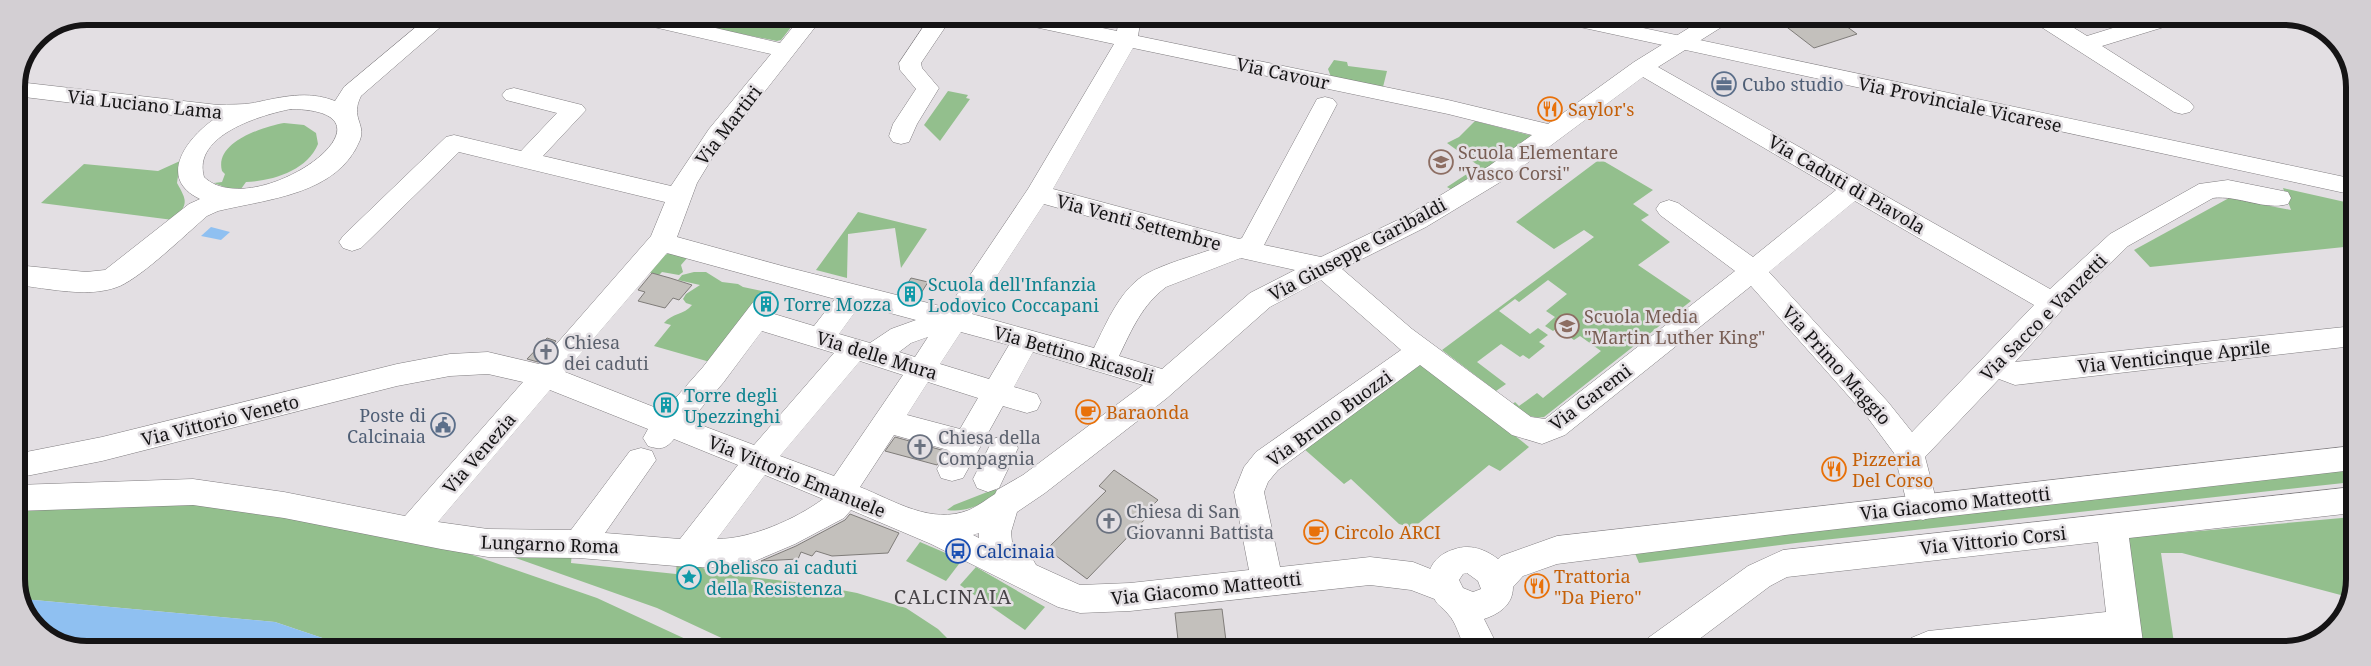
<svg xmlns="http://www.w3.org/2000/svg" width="2371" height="666" viewBox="0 0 2371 666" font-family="'Noto Serif',serif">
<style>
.green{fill:#93bf8d}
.water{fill:#8fc0f1}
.building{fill:#c3c0bc;stroke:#7f7c79}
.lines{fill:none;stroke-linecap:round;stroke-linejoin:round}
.minor-casing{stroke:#807d80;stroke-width:1}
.major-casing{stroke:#807d80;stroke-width:1}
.minor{fill:#fff;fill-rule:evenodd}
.major{fill:#fff;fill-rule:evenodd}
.labels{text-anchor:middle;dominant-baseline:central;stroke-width:5;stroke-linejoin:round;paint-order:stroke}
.street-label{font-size:18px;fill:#151415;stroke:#e3dfe3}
.service-label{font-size:18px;fill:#4e5e75;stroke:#e3dfe3;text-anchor:start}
.food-label{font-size:18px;fill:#c56008;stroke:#e3dfe3;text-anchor:start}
.education-label{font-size:18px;fill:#785e54;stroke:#e3dfe3;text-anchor:start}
.culture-label{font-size:18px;fill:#0d838f;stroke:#e3dfe3;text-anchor:start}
.worship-label{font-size:18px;fill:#5b616d;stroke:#e3dfe3;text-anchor:start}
.transit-label{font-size:18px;fill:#164399;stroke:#e3dfe3;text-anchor:start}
.quarter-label{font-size:20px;letter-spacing:1px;fill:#474447;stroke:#e3dfe3}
.rim{fill:none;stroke:#151415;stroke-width:6}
</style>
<rect width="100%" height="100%" fill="#e3dfe3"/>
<g class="green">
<path d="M715,17H799L781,40L777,41L707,27Z"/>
<path d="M1334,60L1347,62L1348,66L1387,71L1383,87L1331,77L1328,69Z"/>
<path d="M948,91L968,95L966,98L970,99L940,141L924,125Z"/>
<path d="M1475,121L1533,136L1454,191L1447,187L1479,166L1447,143L1459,137Z"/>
<path d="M284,123L304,125L316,133L318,144C307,171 272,181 246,182L241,189L235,191L214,183L222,182L225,174L222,171C214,142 263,127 284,123Z"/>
<path d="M1600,159L1653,190L1633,204L1649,215L1641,220L1670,242L1638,265L1691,301L1544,417C1530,419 1523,413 1512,405L1515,402L1519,406L1537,393L1543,398L1601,351L1580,336L1574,340L1557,328L1553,331L1545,326L1555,317L1546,311L1567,294L1548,280L1519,302L1515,299L1499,311L1530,334L1538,328L1548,335L1539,342L1545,346L1529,359L1523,355L1520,357L1501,344L1477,362L1506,384L1496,391L1442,350L1594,237L1584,230L1554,249L1516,222Z"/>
<path d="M180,161L177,183C187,201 189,204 173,220L41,203L84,164L158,171Z"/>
<path d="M2283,188L2354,204V246L2150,267L2134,250L2229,198L2291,210Z"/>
<path d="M858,212L927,229L901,268L895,228L848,234L847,278L816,270Z"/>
<path d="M671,253L688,257L681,265L683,272L679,275L662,272L659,275L644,271L664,255Z"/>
<path d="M694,272H706L722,282L738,284L743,287L762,291H772L766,299L762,298L717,364L654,346L671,325L664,323C672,313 684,315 692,305L686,303L683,299L686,294L700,285L678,280L682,275Z"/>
<path d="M1423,363L1529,447L1500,471L1489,465L1413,528L1399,524L1351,479L1344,484L1303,448Z"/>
<path d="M2353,469V482L1796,543L1639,563L1634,551Z"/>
<path d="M995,489L1000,493C983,503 968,513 947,510L954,505Z"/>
<path d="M188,502L335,524L461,551L597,598L705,648H352L275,622L23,599L16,584V506Z"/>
<path d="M2353,517V551L2345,550L2353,577L2352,598L2182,553H2161L2175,650H2137L2123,538Z"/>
<path d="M920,542L962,560L946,581L906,561Z"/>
<path d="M493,550L572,552L571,563L676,574L677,559L717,573L810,584L857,593L906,608L938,629L957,648H743L657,608Z"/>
<path d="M976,567L1045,607L1025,630L960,585Z"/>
<path d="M1896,640L1897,649H1856C1867,641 1883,641 1896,640Z"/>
</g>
<g class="water">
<path d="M211,227L230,232L221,240L201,236Z"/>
<path d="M23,599L275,622L352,648L69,647L34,626Z"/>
</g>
<g class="building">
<path d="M1775,18H1835L1857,34L1814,48Z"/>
<path d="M652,273L670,278L692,285L679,300L673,298L665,308L638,301L645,292L638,290Z"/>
<path d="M911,278L928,282L918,298L901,294Z"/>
<path d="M547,338L556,341L538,362L527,359Z"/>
<path d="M895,437L945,451L937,465L885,451Z"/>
<path d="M1114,470L1158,500L1144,514L1148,516L1087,579L1047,549L1106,491L1099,486Z"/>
<path d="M850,514L899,533L888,553L832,556L816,551L812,556L801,552L798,559L761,561L796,546L845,520Z"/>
<path d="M1222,609L1227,649H1179L1175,613Z"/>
</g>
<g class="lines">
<g class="minor-casing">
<g id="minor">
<path d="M428,17H452L361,96C350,118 366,123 360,140C338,195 267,199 218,211L207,216C185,235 144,275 120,286C89,299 48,288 16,285V265L86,272L105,270L189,204L200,199C157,179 186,139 213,120L16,96L18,82L218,105C229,104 243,105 253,103C282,97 307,90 335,101L344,87ZM291,109C416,111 254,225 204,177C192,135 261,115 291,109Z"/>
<path d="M629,17H668L780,43L801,17H823L711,160L697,183L677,237L786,267L948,308L1028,189L1114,44L1016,23L1008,22L1005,17H1049L1117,31L1119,17H1141L1138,36L1448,100L1548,124L1634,62L1705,18H1731L1728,23L1658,67L2050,289L2110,234L2199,184L2228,180L2288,192L2291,198L2288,204C2265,211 2238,195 2213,198L2128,246L2062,310L2015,362L2354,326L2353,346L2015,385L1999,379L1925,457L1938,507L1934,516L1923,520L1912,516L1908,507L1894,453L1868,418L1751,286L1565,435L1542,444L1512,435L1420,365L1278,470L1268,482L1264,492L1280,567L1370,557L1413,562L1456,579L1461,589L1456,599L1445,603L1411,590L1370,585L1130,611L1080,613L1058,607L931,544L851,510L844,518L795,544L748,564L724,567H688L579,558L488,557L441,549L284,518L193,505L16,511V485L193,479L284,492L405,516L523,382L488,374L450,376L397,386L102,461L16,478V454L102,437L397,364L450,354L488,352L539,364L651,236L665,202L459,152L361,248L352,251L343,248L339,242L343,236L446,137L454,135L521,151L557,113L506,100L502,95L506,90L514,88L582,105L586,110L543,156L671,186L709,129L771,54L632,22ZM1133,48L1448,114L1532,135L1489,166L1408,215L1321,257L1264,245L1337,104L1333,99L1325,97L1317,99L1242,238L1239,239L1053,189ZM1643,77L1836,190L1753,257L1678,203L1669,200L1660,203L1656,209L1660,215L1735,271L1545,419L1531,417L1412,329L1342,269L1426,227L1507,178ZM1855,201L2034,305L1912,432L1888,402L1769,272ZM1044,204L1210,250C1190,257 1167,263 1148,273C1121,287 1107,322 1094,348L972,314ZM667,253L835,299L814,326L774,314L778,308L774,301L764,298L754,301L703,367L664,411L565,372ZM1241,258L1295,270L1250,293L1162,369L1119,356C1132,329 1142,305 1166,287ZM1321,280L1401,350L1256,452L1244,467L1234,492L1249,570L1130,583L1080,585L1036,565L1031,556L1012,542L1011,532L1017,512L1045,493L1167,398L1270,307ZM860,305L916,320L891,329L870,343L839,334ZM762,331L834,353L754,445L690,421L723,383ZM961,332L1009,345L989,379L940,364ZM928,337L915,357L899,352L911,343ZM1033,352L1143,385L1023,475L997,490L995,494C987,499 978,506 969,510C931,525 895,501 860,487L894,435L948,450L937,469L941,478L952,481L963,478L1003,406L1027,413L1037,410L1041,402L1037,394L1014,387ZM860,361L903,375L834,476L780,456ZM928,382L978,398L960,429L907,415ZM550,390L648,429L643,438L648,446C660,450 666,449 674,439L738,465L680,539L605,533L656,460L652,451L641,448L630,451L571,530L488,529L438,522ZM765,475L823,499C796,519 751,539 717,539ZM979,533V538L973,535Z"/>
<path d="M930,17H952L921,63L922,68L939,88L917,124L909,142L901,144L893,142L889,136L893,124L916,89L900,70L899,63Z"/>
<path d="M2032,18H2058L2087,36L2145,18H2180L2177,23L2102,46L2190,102L2194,107L2190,112L2182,114L2174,112L2035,23Z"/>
<path d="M1003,436L1013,439L1018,448L999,488L988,492L977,488L973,479L993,439Z"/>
<path d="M2353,487V513L2129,538L2144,650H2110L2109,641L2036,649H1906L1911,638L1928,631L2106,612L2098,542L1787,577L1770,586L1686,649H1643L1648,638L1748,566L1783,550Z"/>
</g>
</g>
<g class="major-casing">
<g id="major">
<path d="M1555,18H1596L2354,179V195L1566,24L1558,23Z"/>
<path d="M2353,446V470L1785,535L1557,564L1523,576L1513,587C1513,605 1499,614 1484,619L1499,649H1465C1460,638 1456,622 1448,614C1444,608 1438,606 1435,600C1421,578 1430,556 1455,549C1470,544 1485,549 1498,559L1501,556L1557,536ZM1467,573L1478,581L1481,589L1473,592L1463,588L1459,580L1463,574Z"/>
</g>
</g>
<use href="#minor" class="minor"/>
<use href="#major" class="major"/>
</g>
<defs>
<g id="office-ring" transform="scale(1.25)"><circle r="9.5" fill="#e3dfe3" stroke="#5c6f8a" stroke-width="1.5"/><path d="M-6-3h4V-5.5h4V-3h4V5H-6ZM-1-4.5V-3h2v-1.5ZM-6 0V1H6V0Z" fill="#5c6f8a"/></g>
<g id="restaurant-ring" transform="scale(1.25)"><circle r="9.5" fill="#e3dfe3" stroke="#e8710a" stroke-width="1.5"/><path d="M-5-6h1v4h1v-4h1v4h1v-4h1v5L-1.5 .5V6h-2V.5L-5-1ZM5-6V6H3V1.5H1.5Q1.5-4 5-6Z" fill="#e8710a"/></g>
<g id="school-ring" transform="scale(1.25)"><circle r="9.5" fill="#e3dfe3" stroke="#8d6e63" stroke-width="1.5"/><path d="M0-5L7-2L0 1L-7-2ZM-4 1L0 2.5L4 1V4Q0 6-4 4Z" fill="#8d6e63"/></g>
<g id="building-ring" transform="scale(1.25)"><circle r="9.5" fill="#e3dfe3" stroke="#0f9aa8" stroke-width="1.5"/><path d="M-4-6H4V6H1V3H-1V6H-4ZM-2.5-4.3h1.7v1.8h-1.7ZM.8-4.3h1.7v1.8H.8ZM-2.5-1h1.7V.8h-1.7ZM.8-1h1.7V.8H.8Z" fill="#0f9aa8"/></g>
<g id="church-ring" transform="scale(1.25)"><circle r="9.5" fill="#e3dfe3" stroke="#6b7280" stroke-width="1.5"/><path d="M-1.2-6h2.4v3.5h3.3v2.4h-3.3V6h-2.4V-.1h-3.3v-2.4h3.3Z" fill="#6b7280"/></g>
<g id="cafe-ring" transform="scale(1.25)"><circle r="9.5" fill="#e3dfe3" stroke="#e8710a" stroke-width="1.5"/><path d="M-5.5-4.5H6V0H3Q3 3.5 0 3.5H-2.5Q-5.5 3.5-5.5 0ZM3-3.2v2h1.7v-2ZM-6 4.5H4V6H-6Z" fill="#e8710a"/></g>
<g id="civic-ring" transform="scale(1.25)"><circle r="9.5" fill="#e3dfe3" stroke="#5c6f8a" stroke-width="1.5"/><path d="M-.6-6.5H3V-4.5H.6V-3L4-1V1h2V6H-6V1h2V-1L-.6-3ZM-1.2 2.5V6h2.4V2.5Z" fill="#5c6f8a"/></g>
<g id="bus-ring" transform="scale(1.25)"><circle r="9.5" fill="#e3dfe3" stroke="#1a4fb4" stroke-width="1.5"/><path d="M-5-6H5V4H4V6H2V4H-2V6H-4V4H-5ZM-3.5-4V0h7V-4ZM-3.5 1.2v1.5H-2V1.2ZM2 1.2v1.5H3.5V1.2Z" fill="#1a4fb4"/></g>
<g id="sight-ring" transform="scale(1.25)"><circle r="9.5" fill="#e3dfe3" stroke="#0f9aa8" stroke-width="1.5"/><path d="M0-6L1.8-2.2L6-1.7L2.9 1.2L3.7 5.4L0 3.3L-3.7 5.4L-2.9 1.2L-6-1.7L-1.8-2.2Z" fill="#0f9aa8"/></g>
</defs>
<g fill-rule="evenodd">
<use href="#office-ring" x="1724" y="84"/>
<use href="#restaurant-ring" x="1550" y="109"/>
<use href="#school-ring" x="1441" y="162"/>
<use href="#building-ring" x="910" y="294"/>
<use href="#building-ring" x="766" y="304"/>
<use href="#school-ring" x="1567" y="326"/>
<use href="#church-ring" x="546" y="352"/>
<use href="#building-ring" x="666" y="405"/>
<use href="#cafe-ring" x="1088" y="412"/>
<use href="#civic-ring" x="443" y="425"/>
<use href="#church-ring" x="920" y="447"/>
<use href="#restaurant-ring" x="1834" y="469"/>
<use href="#church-ring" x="1109" y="521"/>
<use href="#cafe-ring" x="1316" y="532"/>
<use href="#bus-ring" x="958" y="551"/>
<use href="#sight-ring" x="689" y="577"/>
<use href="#restaurant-ring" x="1537" y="586"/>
</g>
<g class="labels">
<g class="street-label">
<text transform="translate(1283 73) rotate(12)">Via Cavour</text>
<text transform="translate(145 104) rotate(6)">Via Luciano Lama</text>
<text transform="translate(1960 104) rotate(12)">Via Provinciale Vicarese</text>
<text transform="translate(728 125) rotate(-52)">Via Martiri</text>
<text transform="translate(1847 184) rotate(30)">Via Caduti di Piavola</text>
<text transform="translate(1139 222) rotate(15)">Via Venti Settembre</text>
<text transform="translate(1357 249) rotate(-28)">Via Giuseppe Garibaldi</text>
<text transform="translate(2043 317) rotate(-45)">Via Sacco e Vanzetti</text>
<text transform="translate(1074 354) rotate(16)">Via Bettino Ricasoli</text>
<text transform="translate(877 355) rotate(17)">Via delle Mura</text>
<text transform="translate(2174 356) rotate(-6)">Via Venticinque Aprile</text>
<text transform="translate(1837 365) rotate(48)">Via Primo Maggio</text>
<text transform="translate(1590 397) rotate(-37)">Via Garemi</text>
<text transform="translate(1329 418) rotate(-36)">Via Bruno Buozzi</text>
<text transform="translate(220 420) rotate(-14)">Via Vittorio Veneto</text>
<text transform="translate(479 453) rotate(-49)">Via Venezia</text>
<text transform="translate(797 476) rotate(22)">Via Vittorio Emanuele</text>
<text transform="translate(1955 503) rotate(-6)">Via Giacomo Matteotti</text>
<text transform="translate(1993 540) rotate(-6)">Via Vittorio Corsi</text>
<text transform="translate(550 544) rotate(2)">Lungarno Roma</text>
<text transform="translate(1206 588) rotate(-6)">Via Giacomo Matteotti</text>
</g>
<g class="service-label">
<text x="1742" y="84">Cubo studio</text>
<text x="426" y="415" text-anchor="end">Poste di<tspan x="426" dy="21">Calcinaia</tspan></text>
</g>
<g class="food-label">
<text x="1568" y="109">Saylor's</text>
<text x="1106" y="412">Baraonda</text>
<text x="1852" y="459">Pizzeria<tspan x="1852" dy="21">Del Corso</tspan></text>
<text x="1334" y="532">Circolo ARCI</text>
<text x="1554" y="576">Trattoria<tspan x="1554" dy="21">"Da Piero"</tspan></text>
</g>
<g class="education-label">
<text x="1458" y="152">Scuola Elementare<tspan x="1458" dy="21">"Vasco Corsi"</tspan></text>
<text x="1584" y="316">Scuola Media<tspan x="1584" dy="21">"Martin Luther King"</tspan></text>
</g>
<g class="culture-label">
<text x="928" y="284">Scuola dell'Infanzia<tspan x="928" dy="21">Lodovico Coccapani</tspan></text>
<text x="784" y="304">Torre Mozza</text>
<text x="684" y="395">Torre degli<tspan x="684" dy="21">Upezzinghi</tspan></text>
<text x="706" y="567">Obelisco ai caduti<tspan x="706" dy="21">della Resistenza</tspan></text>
</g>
<g class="worship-label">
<text x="564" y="342">Chiesa<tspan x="564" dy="21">dei caduti</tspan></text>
<text x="938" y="437">Chiesa della<tspan x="938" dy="21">Compagnia</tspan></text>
<text x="1126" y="511">Chiesa di San<tspan x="1126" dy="21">Giovanni Battista</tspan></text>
</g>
<g class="transit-label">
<text x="976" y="551">Calcinaia</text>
</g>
<g class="quarter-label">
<text x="953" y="596">CALCINAIA</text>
</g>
</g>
<path d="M0 0H2371V666H0ZM87 25H2284A62 62 0 0 1 2346 87V579A62 62 0 0 1 2284 641H87A62 62 0 0 1 25 579V87A62 62 0 0 1 87 25Z" fill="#d3cfd3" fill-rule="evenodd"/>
<path class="rim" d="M87 25H2284A62 62 0 0 1 2346 87V579A62 62 0 0 1 2284 641H87A62 62 0 0 1 25 579V87A62 62 0 0 1 87 25Z"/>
</svg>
